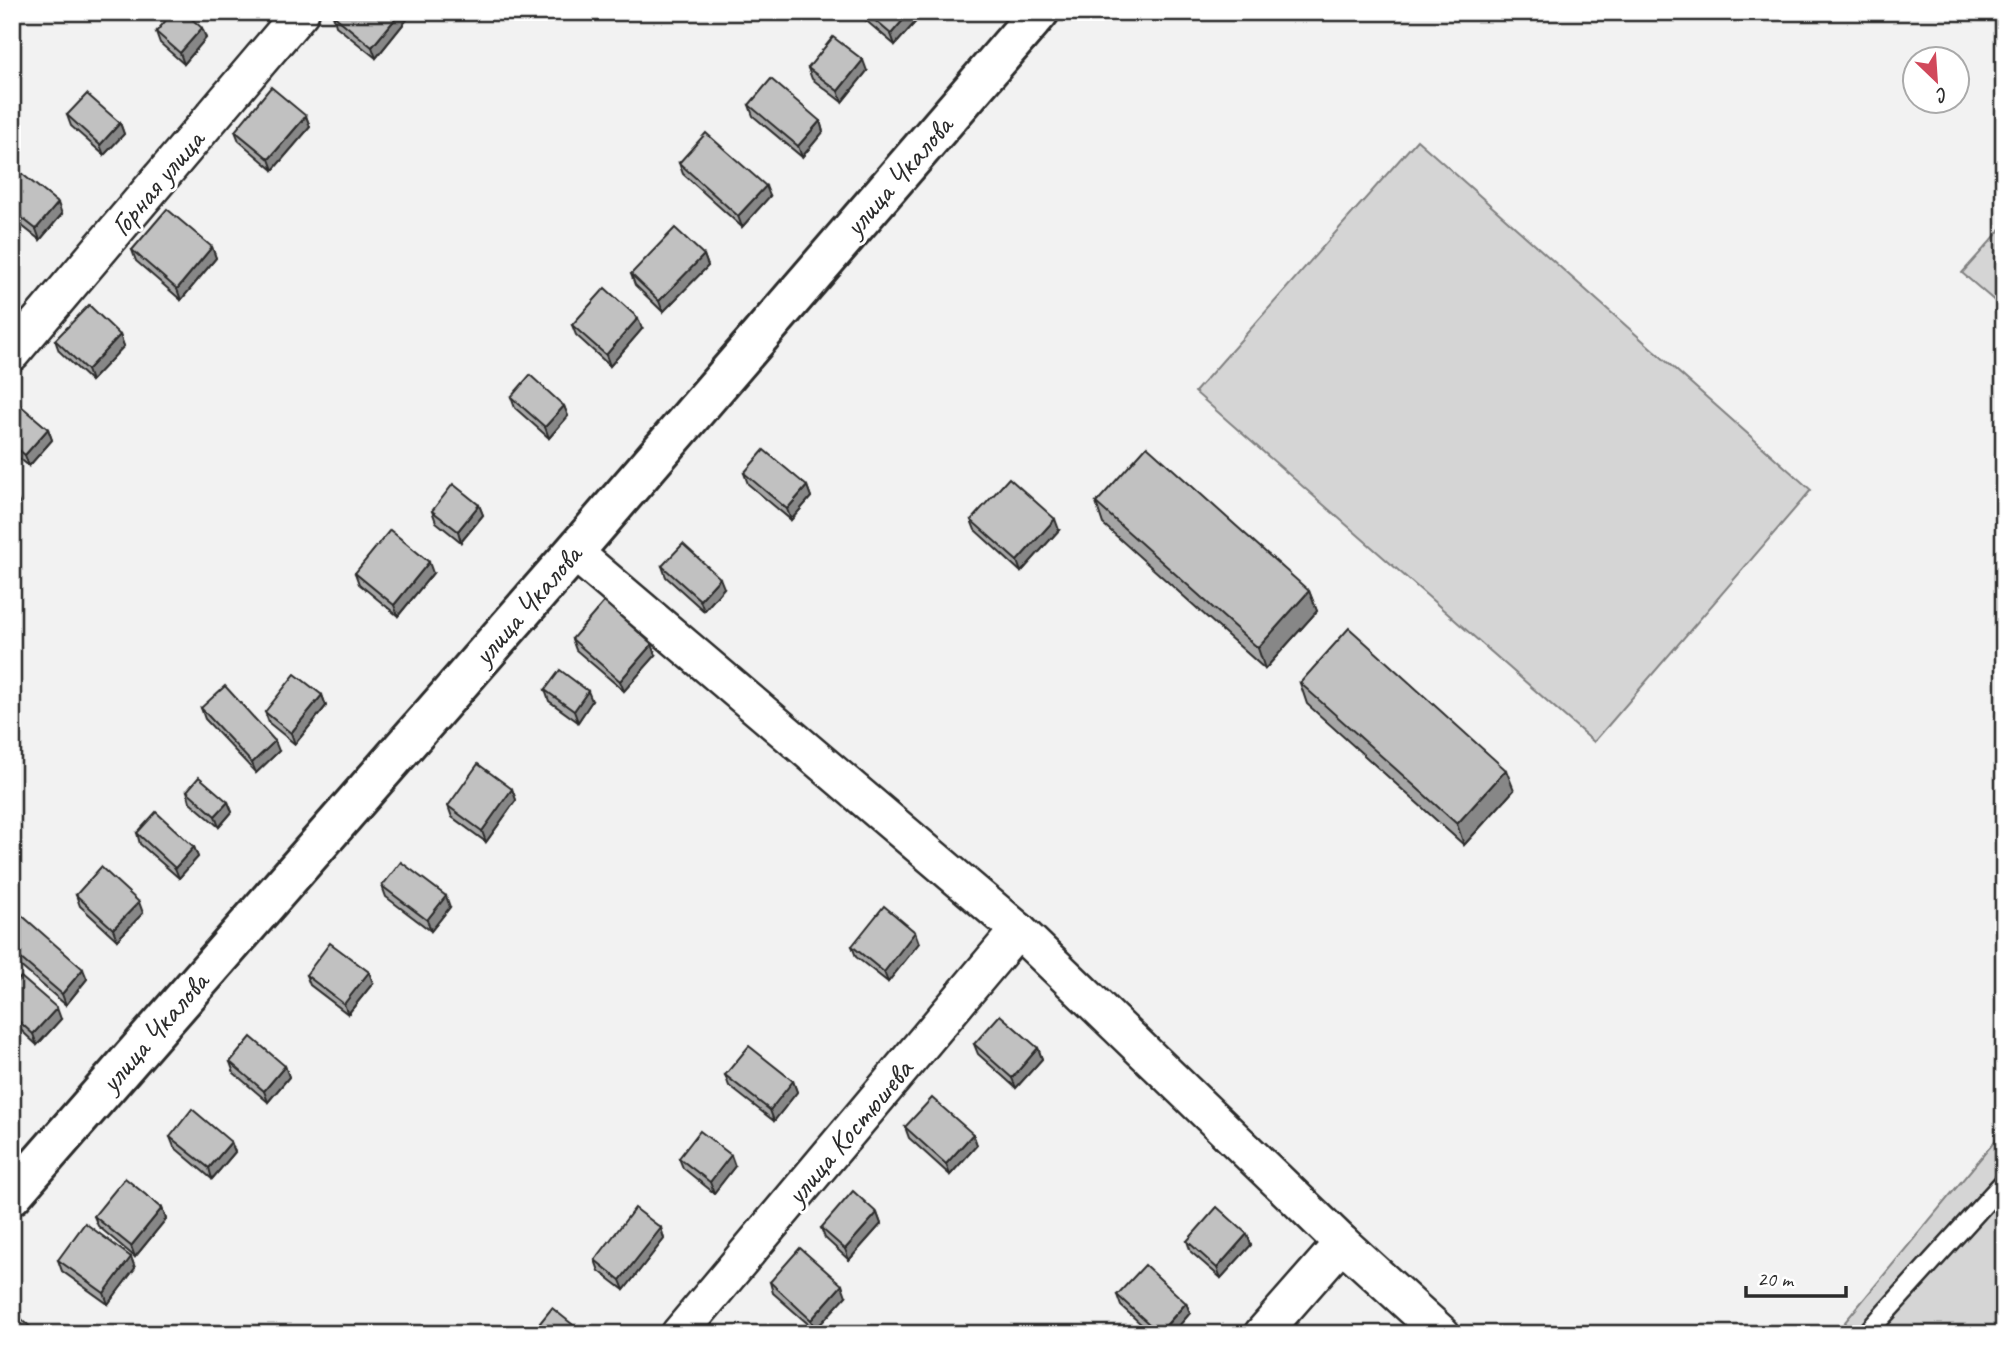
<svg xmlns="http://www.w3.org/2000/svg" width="2016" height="1346" viewBox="0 0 2016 1346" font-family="Caveat,sans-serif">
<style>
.green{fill:#d5d5d5;stroke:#808080;stroke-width:2}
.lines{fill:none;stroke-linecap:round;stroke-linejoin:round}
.service-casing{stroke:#2b2b2b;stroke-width:23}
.minor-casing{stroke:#2b2b2b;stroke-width:40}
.secondary-casing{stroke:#2b2b2b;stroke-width:44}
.service{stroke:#fff;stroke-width:18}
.minor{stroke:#fff;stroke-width:35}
.secondary{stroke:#fff;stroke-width:38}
.wall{fill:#a6a6a6;stroke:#2b2b2b;stroke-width:2}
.shaded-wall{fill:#878787;stroke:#2b2b2b;stroke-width:2}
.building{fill:#c1c1c1;stroke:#2b2b2b;stroke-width:2}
.labels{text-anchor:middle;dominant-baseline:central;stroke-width:6;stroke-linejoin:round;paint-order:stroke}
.street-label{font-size:30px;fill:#2b2b2b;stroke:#fff}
</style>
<rect width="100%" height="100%" fill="#f2f2f2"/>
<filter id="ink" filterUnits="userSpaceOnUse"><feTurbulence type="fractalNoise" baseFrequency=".0143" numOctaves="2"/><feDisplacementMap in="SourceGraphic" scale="14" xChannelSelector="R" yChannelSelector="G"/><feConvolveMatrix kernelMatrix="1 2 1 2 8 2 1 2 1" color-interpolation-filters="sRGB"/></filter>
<g filter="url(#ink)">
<g class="green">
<path d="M1417,140L1811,490L1594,742L1195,392Z"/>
<path d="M2004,226V309L1962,273Z"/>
<path d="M2004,1130V1334H1835Z"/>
</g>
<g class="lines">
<g class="service-casing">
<path id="service" d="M1866,1334L2004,1182"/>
</g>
<g class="minor-casing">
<g id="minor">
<path d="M12,353L301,12"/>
<path d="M574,552L1018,930L1342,1243L1442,1334"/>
<path d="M679,1334L1018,930"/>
<path d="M1262,1334L1342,1243"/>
</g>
</g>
<g class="secondary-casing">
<path id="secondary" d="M12,1195L574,552L1039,12"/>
</g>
<use href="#service" class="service"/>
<use href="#minor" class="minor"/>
<use href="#secondary" class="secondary"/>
</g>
<g class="wall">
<path d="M335,12H413L376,58L336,26L333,15Z"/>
<path d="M862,12H915L918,19L895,45L864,19Z"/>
<path d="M202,28L206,38L184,64L160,43L156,32Z"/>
<path d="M808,68L867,71L842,102L812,79Z"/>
<path d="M749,105L820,121L823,132L802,157L753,116Z"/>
<path d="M67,115L120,123L124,134L104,155L71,126Z"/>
<path d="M306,116L310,127L273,170L239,141L235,131Z"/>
<path d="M679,163L770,196L742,227L683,174Z"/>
<path d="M12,173L62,214L40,240L12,218Z"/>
<path d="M212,247L216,258L181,300L136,261L132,250Z"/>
<path d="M704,255L708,266L663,312L635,285L631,274Z"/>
<path d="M572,325L642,329L610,366L576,335Z"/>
<path d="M120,335L124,346L91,381L59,351L55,340Z"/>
<path d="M511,397L564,406L568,416L549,438L515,408Z"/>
<path d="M12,400L48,429L52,440L29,466L12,452Z"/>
<path d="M744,473L807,486L811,497L791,520L748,484Z"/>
<path d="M1096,503L1309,591L1317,611L1265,669L1103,524Z"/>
<path d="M479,505L483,515L461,542L436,522L432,511Z"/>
<path d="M971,520L1059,530L1021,572L975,530Z"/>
<path d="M662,566L724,588L704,611L666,577Z"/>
<path d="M355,573H433L398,616L359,584Z"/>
<path d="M572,639L656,655L624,691L576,650Z"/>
<path d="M1300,683L1514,790L1464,845L1307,704Z"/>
<path d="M545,690L592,701L578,722L549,701Z"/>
<path d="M322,695L326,706L295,744L269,723L265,712Z"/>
<path d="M201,708L279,751L256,773L205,719Z"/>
<path d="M512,789L516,800L486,842L452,817L448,806Z"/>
<path d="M187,791L228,802L232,812L219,827L190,802Z"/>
<path d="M137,833L194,847L198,857L179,878L140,844Z"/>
<path d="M382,886L450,907L431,931L386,897Z"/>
<path d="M76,895L143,913L117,940L80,906Z"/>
<path d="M12,919L87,979L66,1005L12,959Z"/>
<path d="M919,943L888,982L856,957L852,946Z"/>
<path d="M306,975L373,983L348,1014L310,985Z"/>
<path d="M12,987L61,1019L37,1045L12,1022Z"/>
<path d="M974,1044L1038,1048L1042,1059L1016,1088L978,1054Z"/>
<path d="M230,1062L285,1066L289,1077L268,1102L234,1073Z"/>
<path d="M725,1075L793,1081L797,1092L774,1121L729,1086Z"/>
<path d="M905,1127L973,1134L977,1145L950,1175L909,1138Z"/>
<path d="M170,1137L231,1142L235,1152L212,1179L174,1147Z"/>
<path d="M679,1158L735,1166L714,1193L683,1168Z"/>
<path d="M162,1208L166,1219L135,1257L98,1226L94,1216Z"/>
<path d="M877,1213L881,1224L849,1260L825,1238L821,1228Z"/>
<path d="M661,1228L664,1239L624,1290L599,1271L595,1260Z"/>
<path d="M1247,1234L1251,1245L1221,1278L1191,1252L1187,1241Z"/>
<path d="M131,1257L135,1268L108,1304L62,1271L58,1260Z"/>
<path d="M770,1282L846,1296L815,1330L773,1293Z"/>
<path d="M1117,1295L1186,1303L1190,1313L1172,1334H1152L1121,1306Z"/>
</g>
<g class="shaded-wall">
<path d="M401,12H413L376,58L372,47Z"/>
<path d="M910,12H915L918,19L895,45L891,34Z"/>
<path d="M202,28L206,38L184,64L180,53Z"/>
<path d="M863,60L867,71L842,102L838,91Z"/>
<path d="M306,116L310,127L273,170L269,159Z"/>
<path d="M820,121L823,132L802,157L798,146Z"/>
<path d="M120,123L124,134L104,155L100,145Z"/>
<path d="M766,186L770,196L742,227L738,216Z"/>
<path d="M58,203L62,214L40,240L36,229Z"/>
<path d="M212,247L216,258L181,300L177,289Z"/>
<path d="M704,255L708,266L663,312L659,301Z"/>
<path d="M638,318L642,329L610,366L606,355Z"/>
<path d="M120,335L124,346L91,381L87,370Z"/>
<path d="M564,406L568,416L549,438L545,427Z"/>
<path d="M48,429L52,440L29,466L25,455Z"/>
<path d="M807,486L811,497L791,520L787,509Z"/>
<path d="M15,493L19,503L12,511V496Z"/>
<path d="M479,505L483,515L461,542L458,531Z"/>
<path d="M1055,519L1059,530L1021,572L1017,561Z"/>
<path d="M429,562L433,573L398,616L394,605Z"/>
<path d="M720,578L724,588L704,611L700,600Z"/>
<path d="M1309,591L1317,611L1265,669L1258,648Z"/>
<path d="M652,644L656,655L624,691L620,681Z"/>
<path d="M588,691L592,701L578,722L574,711Z"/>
<path d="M322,695L326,706L295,744L291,733Z"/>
<path d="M275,741L279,751L256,773L252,763Z"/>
<path d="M1506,770L1514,790L1464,845L1457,824Z"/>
<path d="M512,789L516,800L486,842L482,831Z"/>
<path d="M228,802L232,812L219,827L215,816Z"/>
<path d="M194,847L198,857L179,878L175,868Z"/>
<path d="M446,896L450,907L431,931L427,920Z"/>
<path d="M139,902L143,913L117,940L113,929Z"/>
<path d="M915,932L919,943L888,982L884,972Z"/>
<path d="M83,969L87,979L66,1005L62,994Z"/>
<path d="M369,972L373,983L348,1014L344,1004Z"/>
<path d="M57,1008L61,1019L37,1045L33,1034Z"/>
<path d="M1038,1048L1042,1059L1016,1088L1012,1078Z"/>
<path d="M285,1066L289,1077L268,1102L264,1091Z"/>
<path d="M793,1081L797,1092L774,1121L770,1110Z"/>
<path d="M973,1134L977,1145L950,1175L946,1164Z"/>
<path d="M231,1142L235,1152L212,1179L209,1168Z"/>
<path d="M731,1155L735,1166L714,1193L710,1182Z"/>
<path d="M162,1208L166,1219L135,1257L131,1246Z"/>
<path d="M877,1213L881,1224L849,1260L845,1249Z"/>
<path d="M661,1228L664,1239L624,1290L620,1280Z"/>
<path d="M1247,1234L1251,1245L1221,1278L1217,1268Z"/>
<path d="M131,1257L135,1268L108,1304L104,1293Z"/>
<path d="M842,1285L846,1296L815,1330L811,1320Z"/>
<path d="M1186,1303L1190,1313L1172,1334H1159Z"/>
</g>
<g class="building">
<path d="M173,12H184L202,28L180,53L156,32Z"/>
<path d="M335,12H401L372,47L333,15Z"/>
<path d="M865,12H910L891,34Z"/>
<path d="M833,37L863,60L838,91L808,68Z"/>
<path d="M771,79L820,121L798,146L749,105Z"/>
<path d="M271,87L306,116L269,159L235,131Z"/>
<path d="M87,94L120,123L100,145L67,115Z"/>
<path d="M706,133L766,186L738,216L679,163Z"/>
<path d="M16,169L58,203L36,229L12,210V173Z"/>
<path d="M167,209L212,247L177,289L132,250Z"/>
<path d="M675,228L704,255L659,301L631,274Z"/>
<path d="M605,288L638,318L606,355L572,325Z"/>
<path d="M89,305L120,335L87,370L55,340Z"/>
<path d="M530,375L564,406L545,427L511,397Z"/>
<path d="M13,399L48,429L25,455L12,444V400Z"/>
<path d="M1147,446L1309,591L1258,648L1096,503Z"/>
<path d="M764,450L807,486L787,509L744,473Z"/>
<path d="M1009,478L1055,519L1017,561L971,520Z"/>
<path d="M453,484L479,505L458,531L432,511Z"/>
<path d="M390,530L429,562L394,605L355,573Z"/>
<path d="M683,544L720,578L700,600L662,566Z"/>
<path d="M604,602L652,644L620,681L572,639Z"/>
<path d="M1349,628L1506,770L1457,824L1300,683Z"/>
<path d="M560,670L588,691L574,711L545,690Z"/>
<path d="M295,674L322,695L291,733L265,712Z"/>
<path d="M225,686L275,741L252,763L201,708Z"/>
<path d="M478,764L512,789L482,831L448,806Z"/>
<path d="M199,777L228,802L215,816L187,791Z"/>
<path d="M156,812L194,847L175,868L137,833Z"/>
<path d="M401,862L446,896L427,920L382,886Z"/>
<path d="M101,867L139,902L113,929L76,895Z"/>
<path d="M884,906L915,932L884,972L852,946Z"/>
<path d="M18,912L83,969L62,994L12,951V919Z"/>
<path d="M330,943L369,972L344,1004L306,975Z"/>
<path d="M21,977L57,1008L33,1034L12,1015V987Z"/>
<path d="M1000,1015L1038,1048L1012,1078L974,1044Z"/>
<path d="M251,1037L285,1066L264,1091L230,1062Z"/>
<path d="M749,1046L793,1081L770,1110L725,1075Z"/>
<path d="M932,1098L973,1134L946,1164L905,1127Z"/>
<path d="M192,1109L231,1142L209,1168L170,1137Z"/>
<path d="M700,1131L731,1155L710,1182L679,1158Z"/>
<path d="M125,1178L162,1208L131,1246L94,1216Z"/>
<path d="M853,1191L877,1213L845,1249L821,1228Z"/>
<path d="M1217,1207L1247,1234L1217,1268L1187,1241Z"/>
<path d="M635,1208L661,1228L620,1280L595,1260Z"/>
<path d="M85,1223L131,1257L104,1293L58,1260Z"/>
<path d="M800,1248L842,1285L811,1320L770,1282Z"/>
<path d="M1145,1265L1186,1303L1159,1333L1117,1295Z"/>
<path d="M552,1308L582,1332L580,1334H531Z"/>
<path d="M16,1314L38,1334H12V1318Z"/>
</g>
</g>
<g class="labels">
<g class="street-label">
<text transform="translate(898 176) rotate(-49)">улица Чкалова</text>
<text transform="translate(157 183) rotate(-50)">Горная улица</text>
<text transform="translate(527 605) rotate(-49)">улица Чкалова</text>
<text transform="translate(154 1032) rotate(-49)">улица Чкалова</text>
<text transform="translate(849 1132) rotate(-50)">улица Костюшева</text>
</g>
</g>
<rect width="2016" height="1346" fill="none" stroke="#fff" stroke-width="42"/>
<rect x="21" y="21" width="1974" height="1304" fill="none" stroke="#2b2b2b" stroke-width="2.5" filter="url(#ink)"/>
<g transform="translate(1936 80) rotate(155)"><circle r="33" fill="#ffffff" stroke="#aaaaaa" stroke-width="2"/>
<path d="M0-5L12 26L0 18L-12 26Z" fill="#d1495b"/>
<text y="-10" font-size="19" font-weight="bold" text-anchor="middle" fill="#2b2b2b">С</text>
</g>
<path d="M1746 1286v10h100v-10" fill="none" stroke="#2b2b2b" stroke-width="3.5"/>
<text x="1757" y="1286" font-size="21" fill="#2b2b2b" stroke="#ffffff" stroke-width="5" paint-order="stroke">20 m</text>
</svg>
